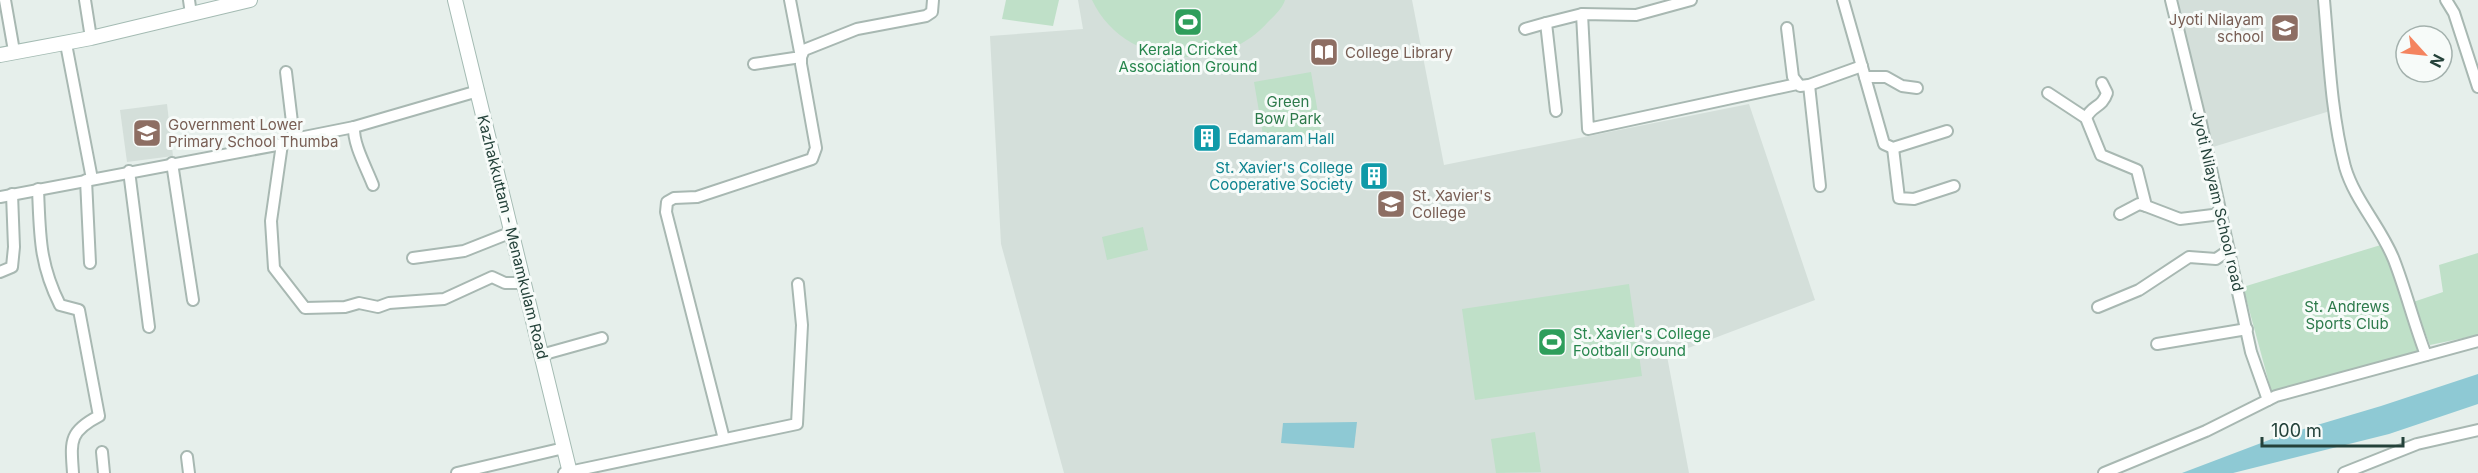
<svg xmlns="http://www.w3.org/2000/svg" width="2478" height="473" viewBox="0 0 2478 473" font-family="Inter,sans-serif">
<style>
.built{fill:#d4dfda}
.green{fill:#bfe0c8}
.water{fill:#8ec9d4}
.lines{fill:none;stroke-linecap:round;stroke-linejoin:round}
.minor-casing{stroke:#a8b8b2;stroke-width:14}
.secondary-casing{stroke:#a4bbb3;stroke-width:16}
.minor{stroke:#fff;stroke-width:10}
.secondary{stroke:#fff;stroke-width:14}
.labels{text-anchor:middle;dominant-baseline:central;stroke-width:6;stroke-linejoin:round;paint-order:stroke}
.education-label{font-size:15px;fill:#785e54;stroke:#f7fbf9;text-anchor:start}
.leisure-label{font-size:15px;fill:#27864d;stroke:#f7fbf9}
.park-label{font-size:15px;fill:#2d7a4b;stroke:#f7fbf9}
.culture-label{font-size:15px;fill:#0d838f;stroke:#f7fbf9;text-anchor:start}
.street-label{font-size:15px;fill:#24423a;stroke:#f7fbf9}
</style>
<rect width="100%" height="100%" fill="#e6efeb"/>
<g class="built">
<path d="M1078,0H1412L1444,165L1749,104L1815,300L1667,356L1689,473H1064L1001,244L990,36L1083,29Z"/>
<path d="M2175,0H2321L2330,111L2213,147Z"/>
<path d="M167,104L173,156L127,162L120,110Z"/>
</g>
<g class="green">
<path d="M1006,0H1059L1053,26L1002,19Z"/>
<path d="M1092,0H1285C1282,9 1275,15 1268,22C1221,76 1123,67 1092,0Z"/>
<path d="M1311,72L1322,137L1265,147L1254,82Z"/>
<path d="M1143,227L1148,250L1107,260L1102,237Z"/>
<path d="M2384,244L2419,353L2272,394L2243,287Z"/>
<path d="M2478,253V335L2430,345L2413,302L2443,292L2439,265Z"/>
<path d="M1629,284L1642,376L1475,400L1462,309Z"/>
<path d="M1535,432L1541,472L1496,473L1491,439Z"/>
</g>
<g class="water">
<path d="M2478,374V404L2389,434L2233,473H2182L2277,437L2381,406Z"/>
<path d="M1357,422L1354,448L1281,443L1283,423Z"/>
</g>
<g class="lines">
<g class="minor-casing">
<g id="minor">
<path d="M5,0L14,51"/>
<path d="M85,0L91,38"/>
<path d="M189,0L191,14"/>
<path d="M1843,0L1884,144L1893,148L1947,131"/>
<path d="M2171,0L2201,123L2251,352L2268,400"/>
<path d="M2324,0C2329,56 2331,113 2345,167C2355,201 2381,227 2394,260C2406,291 2414,324 2426,355"/>
<path d="M2446,0L2454,13L2478,87"/>
<path d="M1582,14L1588,129L1797,84"/>
<path d="M1787,28L1793,77L1800,86L1809,85L1862,66"/>
<path d="M1525,29L1546,23"/>
<path d="M66,44L92,179"/>
<path d="M754,64L801,57L790,0"/>
<path d="M286,72L294,139"/>
<path d="M1865,77H1886L1902,86L1917,88"/>
<path d="M1809,85L1820,186"/>
<path d="M2048,93L2086,118L2101,155L2137,170L2146,206L2180,219L2221,214"/>
<path d="M1556,111L1546,23L1582,14L1636,15L1691,0"/>
<path d="M2086,118C2092,105 2102,108 2107,93L2102,83"/>
<path d="M354,127C353,144 366,167 373,185"/>
<path d="M282,144L271,221L274,268L305,308L345,307L359,303L378,307L389,303L444,299L492,277L505,283H524"/>
<path d="M1893,148L1899,198L1914,199L1954,186"/>
<path d="M172,163L193,300"/>
<path d="M129,171L149,327"/>
<path d="M86,180L90,263"/>
<path d="M38,189C40,235 39,263 60,305L79,310L99,416C68,432 71,442 73,473"/>
<path d="M0,197L282,144L294,139L354,127L478,91"/>
<path d="M2120,214L2139,204L2146,206"/>
<path d="M413,258L464,251L512,232"/>
<path d="M0,272L12,267L14,247L12,194"/>
<path d="M2098,307L2139,290L2189,257L2216,259L2229,250"/>
<path d="M2157,344L2247,329"/>
<path d="M541,355L602,338"/>
<path d="M724,439L666,212L667,202L674,198L697,197L812,159L816,148L801,64V57L804,50L857,29L926,16L932,12L933,0"/>
<path d="M102,452L104,473"/>
<path d="M187,457L189,473"/>
<path d="M457,473L564,448"/>
<path d="M564,473L797,424L802,325L798,284"/>
<path d="M2104,473L2206,431L2276,396L2478,341"/>
<path d="M2344,473L2417,444L2478,430"/>
</g>
</g>
<g class="secondary-casing">
<g id="secondary">
<path d="M455,0L570,473"/>
<path d="M0,55L91,38L250,0"/>
</g>
</g>
<use href="#minor" class="minor"/>
<use href="#secondary" class="secondary"/>
</g>
<defs>
<g id="stadium-square" transform="scale(1.5)"><rect x="-9" y="-9" width="18" height="18" rx="4" fill="#2e9e5b" stroke="#f7fbf9"/><path d="M0-5a6.5 5 0 1 0 0 10a6.5 5 0 1 0 0-10ZM-3.5-1.8h7v3.6h-7Z" fill="#fff"/></g>
<g id="school-square" transform="scale(1.5)"><rect x="-9" y="-9" width="18" height="18" rx="4" fill="#8d6e63" stroke="#f7fbf9"/><path d="M0-5L7-2L0 1L-7-2ZM-4 1L0 2.5L4 1V4Q0 6-4 4Z" fill="#fff"/></g>
<g id="library-square" transform="scale(1.5)"><rect x="-9" y="-9" width="18" height="18" rx="4" fill="#8d6e63" stroke="#f7fbf9"/><path d="M-6-4Q-3-5.5-.7-3.5V5Q-3 3-6 4ZM6-4Q3-5.5 .7-3.5V5Q3 3 6 4Z" fill="#fff"/></g>
<g id="building-square" transform="scale(1.5)"><rect x="-9" y="-9" width="18" height="18" rx="4" fill="#0f9aa8" stroke="#f7fbf9"/><path d="M-4-6H4V6H1V3H-1V6H-4ZM-2.5-4.3h1.7v1.8h-1.7ZM.8-4.3h1.7v1.8H.8ZM-2.5-1h1.7V.8h-1.7ZM.8-1h1.7V.8H.8Z" fill="#fff"/></g>
<g id="university-square" transform="scale(1.5)"><rect x="-9" y="-9" width="18" height="18" rx="4" fill="#8d6e63" stroke="#f7fbf9"/><path d="M0-5L7-2L0 1L-7-2ZM-4 1L0 2.5L4 1V4Q0 6-4 4Z" fill="#fff"/></g>
</defs>
<g fill-rule="evenodd">
<use href="#stadium-square" x="1188" y="22"/>
<use href="#school-square" x="2285" y="28"/>
<use href="#library-square" x="1324" y="52"/>
<use href="#school-square" x="147" y="133"/>
<use href="#building-square" x="1207" y="138"/>
<use href="#building-square" x="1374" y="176"/>
<use href="#university-square" x="1391" y="204"/>
<use href="#stadium-square" x="1552" y="342"/>
</g>
<g class="labels">
<g class="education-label">
<text x="2264" y="19" text-anchor="end">Jyoti Nilayam<tspan x="2264" dy="17">school</tspan></text>
<text x="1345" y="52">College Library</text>
<text x="168" y="124">Government Lower<tspan x="168" dy="17">Primary School Thumba</tspan></text>
<text x="1412" y="195">St. Xavier's<tspan x="1412" dy="17">College</tspan></text>
</g>
<g class="leisure-label">
<text x="1188" y="49">Kerala Cricket<tspan x="1188" dy="17">Association Ground</tspan></text>
<text x="1573" y="333" text-anchor="start">St. Xavier's College<tspan x="1573" dy="17">Football Ground</tspan></text>
</g>
<g class="park-label">
<text x="1288" y="101">Green<tspan x="1288" dy="17">Bow Park</tspan></text>
<text x="2347" y="306">St. Andrews<tspan x="2347" dy="17">Sports Club</tspan></text>
</g>
<g class="culture-label">
<text x="1228" y="138">Edamaram Hall</text>
<text x="1353" y="167" text-anchor="end">St. Xavier's College<tspan x="1353" dy="17">Cooperative Society</tspan></text>
</g>
<g class="street-label">
<text transform="translate(2218 201) rotate(77)">Jyoti Nilayam School road</text>
<text transform="translate(513 237) rotate(76)">Kazhakkuttam - Menamkulam Road</text>
</g>
</g>
<g transform="translate(2424 54) rotate(117)"><circle r="28" fill="#f7fbf9" stroke="#a3b1ad" stroke-width="1.5"/>
<path d="M0-4.5L10 22L0 15L-10 22Z" fill="#f4845f"/>
<text y="-9" font-size="16" font-weight="bold" text-anchor="middle" fill="#24423a">N</text>
</g>
<path d="M2262 437v9h141v-9" fill="none" stroke="#24423a" stroke-width="3"/>
<text x="2271" y="437" font-size="18" fill="#24423a" stroke="#f7fbf9" stroke-width="4.5" paint-order="stroke">100 m</text>
</svg>
